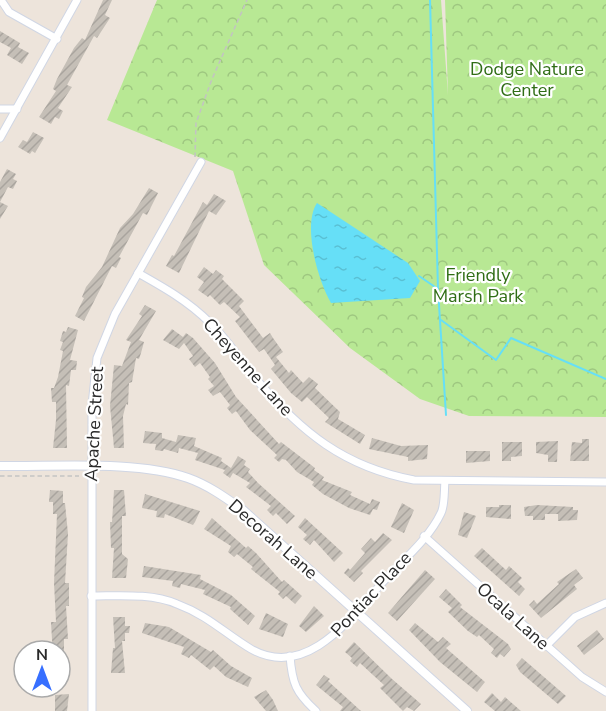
<svg xmlns="http://www.w3.org/2000/svg" width="606" height="711" viewBox="0 0 606 711" font-family="'Nunito Sans',sans-serif">
<style>
.park{fill:url(#park-crowns)}
.water{fill:url(#water-ripples)}
.lines{fill:none;stroke-linecap:round;stroke-linejoin:round}
.stream{stroke:#66dff7;stroke-width:2}
.building{fill:url(#building-hatch)}
.minor-casing{stroke:#d0d6e4;stroke-width:9}
.tertiary-casing{stroke:#d0d6e4;stroke-width:10}
.path{stroke:#c3c3c3;stroke-width:1.5;stroke-dasharray:4.5 3;stroke-linecap:butt}
.minor{stroke:#fff;stroke-width:7}
.tertiary{stroke:#fff;stroke-width:8}
.labels{text-anchor:middle;dominant-baseline:central;stroke-width:4.5;stroke-linejoin:round;paint-order:stroke}
.park-label{font-size:18px;fill:#2f6d15;stroke:#fff}
.street-label{font-size:18px;fill:#2a2a2a;stroke:#fff}
</style>
<defs>
<pattern id="park-crowns" width="20" height="18" patternUnits="userSpaceOnUse" patternTransform="scale(1.5)"><rect width="20" height="18" fill="#b8e894"/><path d="M2 6a3 3 0 1 1 6 0M12 15a3 3 0 1 1 6 0" fill="none" stroke="#9ec780"/></pattern>
<pattern id="water-ripples" width="26" height="14" patternUnits="userSpaceOnUse" patternTransform="scale(1.5)"><rect width="26" height="14" fill="#66dff7"/><path d="M2 4q2-2 4 0t4 0M15 11q2-2 4 0t4 0" fill="none" stroke="#59c0d4"/></pattern>
<pattern id="building-hatch" width="6" height="6" patternUnits="userSpaceOnUse" patternTransform="scale(1.5)"><rect width="6" height="6" fill="#c5bfb7"/><path d="M-1 1l2-2M0 6l6-6M5 7l2-2" fill="none" stroke="#a9a49e"/></pattern>
</defs>
<rect width="100%" height="100%" fill="#ede4db"/>
<path class="park" d="M157,0H441L448,95L445,0H606V417L469,416L420,399L350,348L264,265L233,171L107,120Z"/>
<path class="water" d="M317,203L408,263L420,281L410,298L331,303C318,281 302,225 317,203Z"/>
<g class="lines">
<g class="stream">
<path d="M430,0L438,289L446,415"/>
<path d="M419,276L438,289"/>
<path d="M441,320L496,360L511,338L606,379"/>
</g>
</g>
<g class="building">
<path d="M103,0H112L105,15L110,18L97,38L94,36L67,85L72,87L58,108L63,111L59,119L55,117L51,124L39,117L56,91L53,89L57,79L74,48L82,38L85,40Z"/>
<path d="M0,31L20,43L18,47L29,53L22,64L7,55L11,48L0,42Z"/>
<path d="M33,132L44,138L35,153L32,151L30,154L18,147L23,140L27,142Z"/>
<path d="M7,169L16,174L13,179L17,181L13,189L8,187L0,202L8,206L0,219V182Z"/>
<path d="M149,188L158,193L147,215L143,213L119,257L121,258L116,268L112,266L84,321L75,316L84,298L82,297L86,287L102,267L120,228L133,214Z"/>
<path d="M214,194L226,201L216,215L209,211L179,273L166,266L172,255L174,256L203,202L207,205Z"/>
<path d="M204,267L213,274L216,270L224,276L222,279L244,301L239,306L263,338L270,333L273,338L283,352L276,357L289,373L291,370L303,383L309,377L318,384L315,388L340,412L338,419L365,435L360,444L325,422L329,418L307,397L302,402L291,393L271,369L275,365L264,349L259,352L235,321L240,317L224,302L220,305L210,295L208,297L198,290L204,282L197,277Z"/>
<path d="M145,305L156,311L139,340L144,342L141,353L139,359L136,358L132,382L129,383L128,405L126,404L123,416L124,448H114L110,406L114,365L122,366L131,342L126,340L142,316L139,314Z"/>
<path d="M68,327L78,330L70,360L77,361L76,370H71L69,386L66,385L67,448H53L56,420V402H52L51,388H54L58,377L63,351L60,350L63,342L60,341L63,331L66,332Z"/>
<path d="M172,329L183,337L186,333L193,338L215,363L236,397L279,444L281,442L315,468L314,470L324,477L322,480L352,492L350,495L370,504L372,499L380,502L377,510L373,509L370,515L349,508L323,494L312,485L314,482L297,472L286,460L282,459L279,462L274,458L277,455L250,430L236,411L232,414L227,408L230,405L220,392L213,396L208,390L214,386L208,379L210,377L200,363L195,367L189,359L193,356L184,343L179,349L163,340Z"/>
<path d="M145,431L162,433V438L176,442L178,435L196,438L194,446L222,458L221,461L231,468L238,456L246,461L244,465L250,469L248,472L258,483L295,516L287,524L276,513L273,516L267,510L271,506L246,487L250,483L233,473L230,478L223,473L225,470L195,460L198,453L179,448L178,453L164,449L163,451L155,450L156,444L143,443Z"/>
<path d="M372,438L401,446L428,445L427,459L408,461V457L369,449Z"/>
<path d="M582,439H589V461H570L572,442L582,443Z"/>
<path d="M558,441L557,462H548V455L536,453V442Z"/>
<path d="M502,442H522V456L511,457V461H502Z"/>
<path d="M466,451H490V461L466,463Z"/>
<path d="M50,490L63,491V503H65L68,534L65,583H69V606H66L68,639H64V651H54L52,640L51,622H56L54,583L57,514H53V502H49Z"/>
<path d="M114,490H124L126,516H122V554L128,559L126,578H112L114,548H111L110,522H112Z"/>
<path d="M145,494L200,511L195,522L193,525L165,514L164,518L156,517L157,511L142,508Z"/>
<path d="M402,503L414,510L404,533L391,527Z"/>
<path d="M499,505H511V519L486,517V507H499Z"/>
<path d="M537,505L573,507V510H578L577,520L558,521V514H545V520H533V516H525L524,507Z"/>
<path d="M464,512L476,516L467,538L458,535Z"/>
<path d="M212,518L246,548L248,546L256,553L282,582L284,580L302,596L295,604L286,596L283,599L278,594L280,592L251,569L253,567L237,554L234,557L228,552L231,546L204,529Z"/>
<path d="M305,518L343,553L334,562L314,540L310,545L303,539L307,535L298,527Z"/>
<path d="M383,533L392,540L361,571L363,573L354,582L344,573L348,568L350,570L365,553L361,549L371,538L375,542Z"/>
<path d="M482,548L506,570L509,566L522,578L518,582L525,589L519,596L474,556Z"/>
<path d="M144,566L201,575L200,579L231,595L255,616L248,625L230,609L231,607L203,594L205,590L181,584L180,588L172,586L173,581L142,577Z"/>
<path d="M576,569L583,578L574,585L577,589L541,618L529,605L534,600L537,604L559,584L557,582Z"/>
<path d="M425,570L435,579L397,621L388,613Z"/>
<path d="M446,589L462,605L460,607L508,644L511,649L504,657L500,654L497,658L491,653L494,649L479,635L477,637L468,631L448,612L452,608L439,597Z"/>
<path d="M314,606L324,616L306,632L299,626Z"/>
<path d="M266,613L288,624L283,637L259,629Z"/>
<path d="M113,617H125V626H130L129,633H125V641H122L125,673H111L113,648H115Z"/>
<path d="M145,623L169,627L211,652L213,650L231,666L252,678L248,687L226,677L214,666L210,670L191,655L189,658L181,654L184,647L142,633Z"/>
<path d="M415,623L438,642L443,637L451,644L446,648L485,682L477,692L440,662L409,630Z"/>
<path d="M597,630L604,639L584,655L577,646Z"/>
<path d="M354,642L392,679L421,704L414,711L407,707L403,711L380,688L384,685L373,675L360,663L357,667L350,661L352,658L345,652Z"/>
<path d="M522,658L566,696L558,704L520,672L516,665Z"/>
<path d="M324,675L330,679L328,681L361,711H340L343,707L316,685Z"/>
<path d="M266,690L273,700L278,711H266L254,697Z"/>
<path d="M492,693L501,702L505,697L521,711H495L484,702Z"/>
<path d="M69,694L67,711H55V695Z"/>
</g>
<g class="lines">
<g class="minor-casing">
<g id="minor">
<path d="M1,0L9,12L57,39"/>
<path d="M0,109H17"/>
<path d="M0,138L77,0"/>
<path d="M138,273C163,287 188,301 209,322C227,338 240,360 256,379C301,432 344,467 414,480L606,482"/>
<path d="M424,536L582,677L606,692"/>
<path d="M91,596C119,596 151,593 177,604C209,616 224,633 251,649C306,680 350,619 382,583C401,562 429,539 441,513C445,505 444,491 445,481"/>
<path d="M546,646L575,617L606,603"/>
<path d="M290,656C292,683 296,693 316,711"/>
<path d="M92,711V405L97,358L115,314L201,162"/>
</g>
</g>
<g class="tertiary-casing">
<path id="tertiary" d="M0,466C55,467 137,460 188,478C208,485 226,498 243,510L467,711"/>
</g>
<g class="path">
<path d="M195,157L196,123L212,79L247,0"/>
<path d="M0,476H79"/>
</g>
<use href="#minor" class="minor"/>
<use href="#tertiary" class="tertiary"/>
</g>
<g class="labels">
<g class="park-label">
<text x="527" y="69">Dodge Nature<tspan x="527" dy="21">Center</tspan></text>
<text x="478" y="275">Friendly<tspan x="478" dy="21">Marsh Park</tspan></text>
</g>
<g class="street-label">
<text transform="translate(248 367) rotate(48)">Cheyenne Lane</text>
<text transform="translate(94 424) rotate(-87)">Apache Street</text>
<text transform="translate(273 539) rotate(41)">Decorah Lane</text>
<text transform="translate(371 594) rotate(-47)">Pontiac Place</text>
<text transform="translate(513 616) rotate(42)">Ocala Lane</text>
</g>
</g>
<g transform="translate(42 669)"><circle r="28" fill="#ffffff" stroke="#aaaaaa" stroke-width="1.5"/>
<path d="M0-4.5L10 22L0 15L-10 22Z" fill="#376fff"/>
<text y="-9" font-size="16" font-weight="bold" text-anchor="middle" fill="#2a2a2a">N</text>
</g>
</svg>
